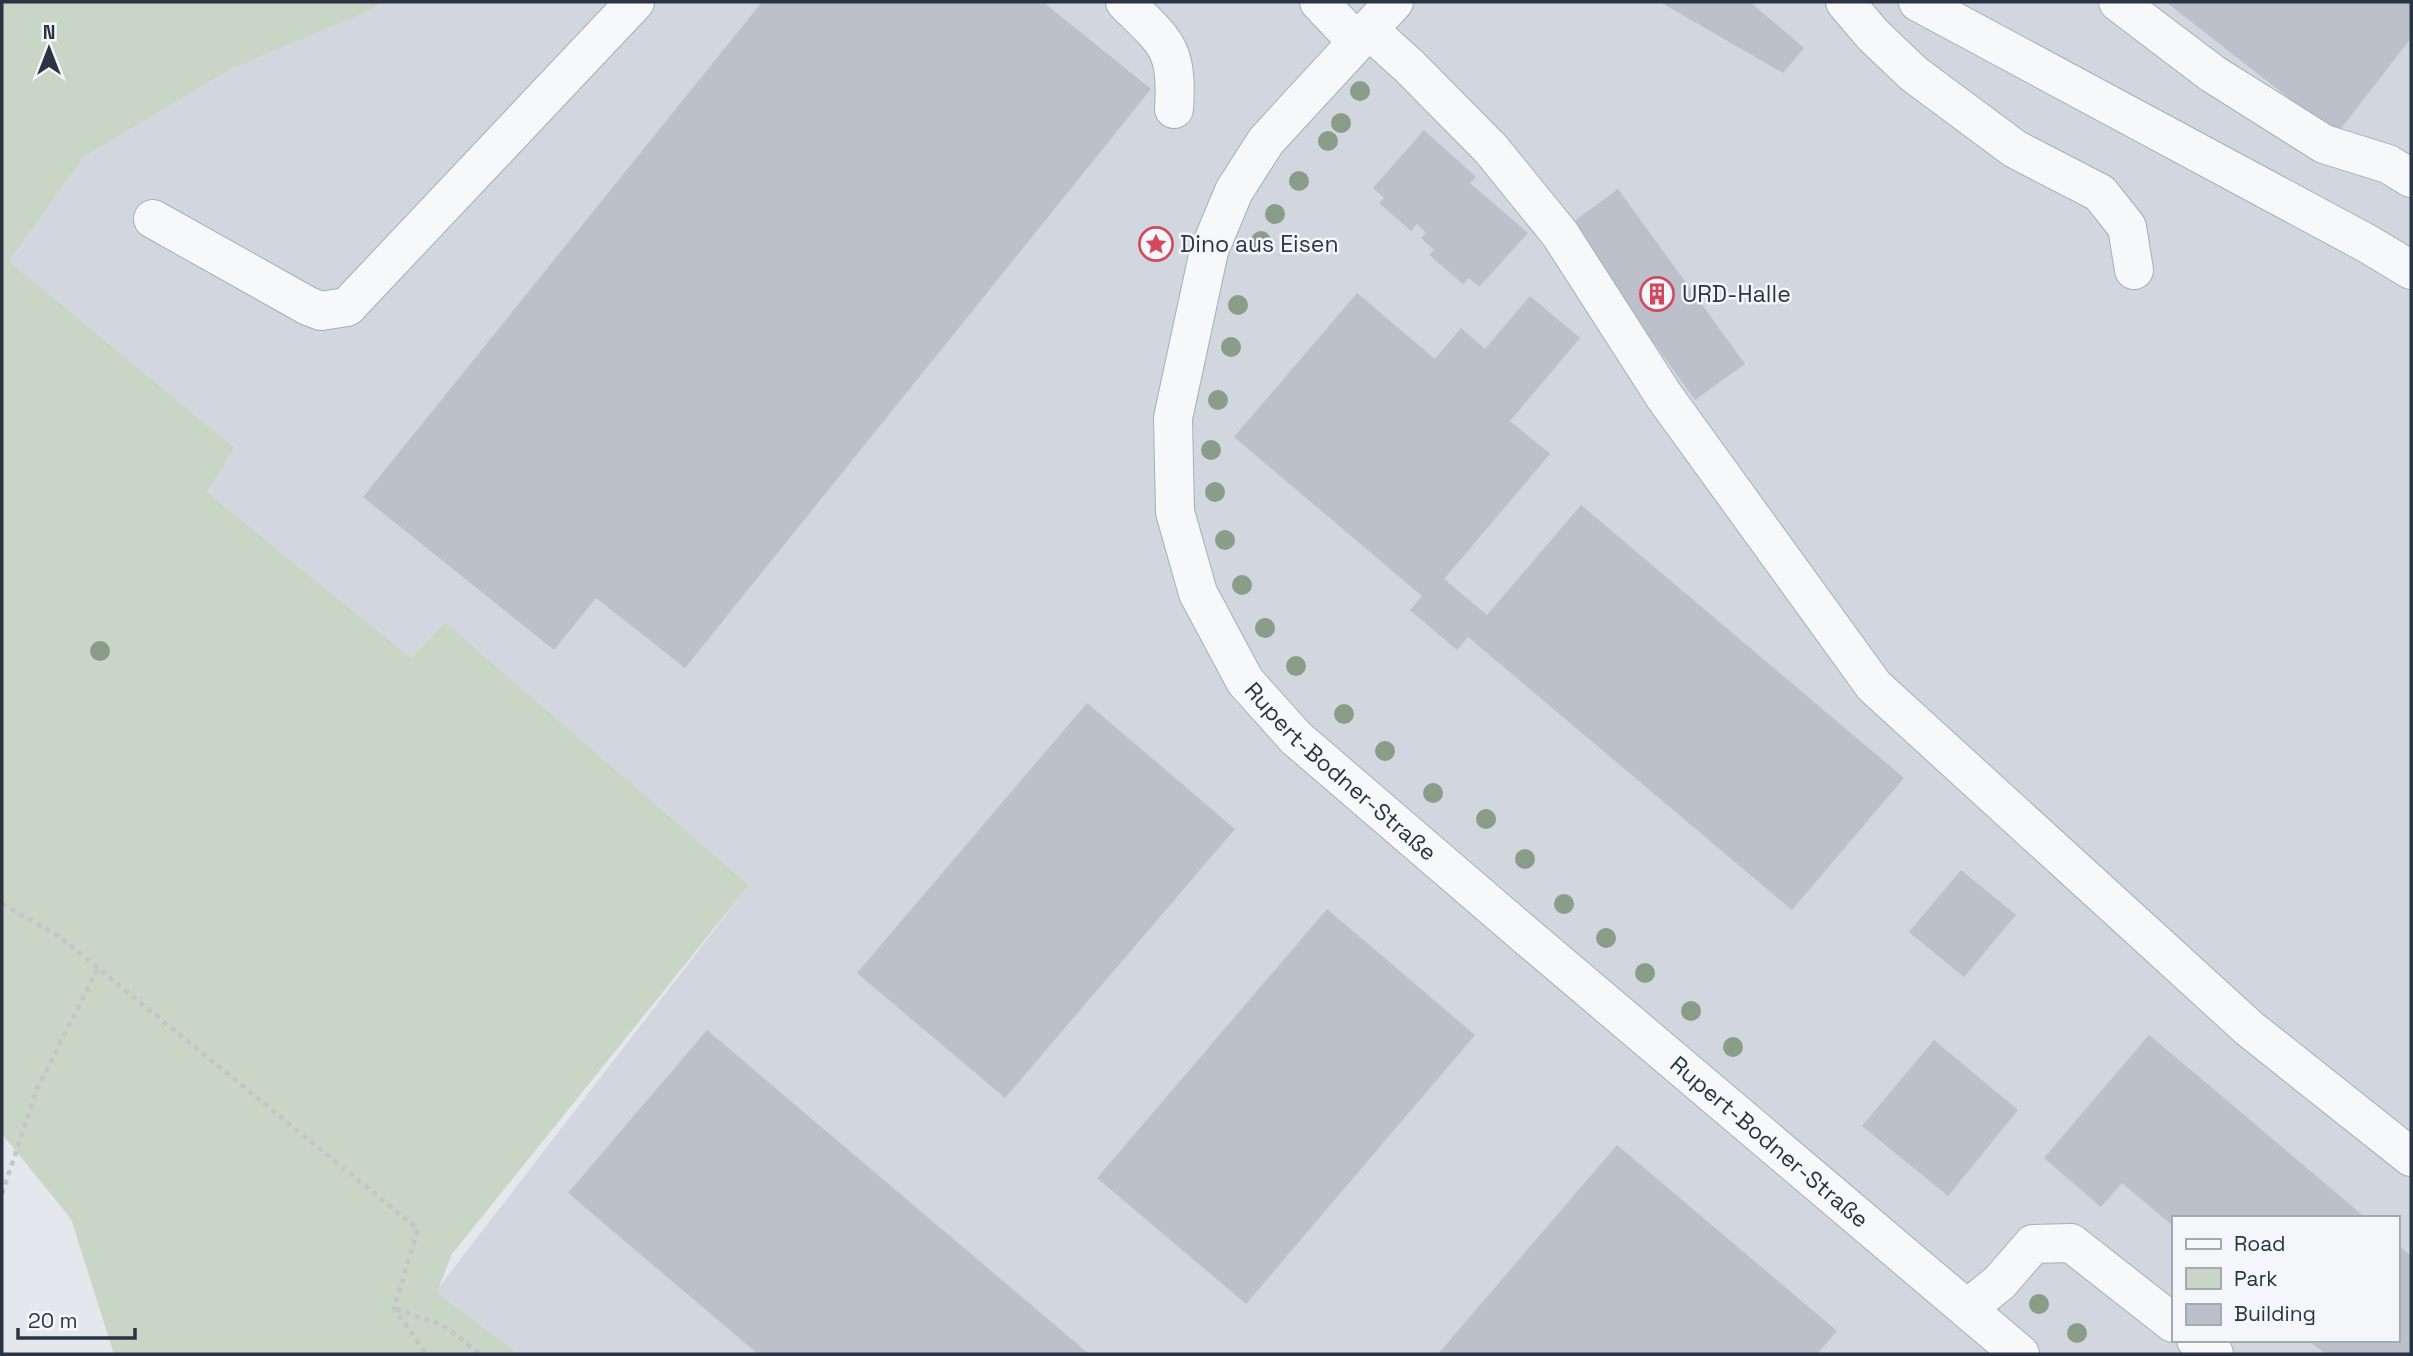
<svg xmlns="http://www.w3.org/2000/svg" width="2413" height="1356" viewBox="0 0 2413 1356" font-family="'Space Grotesk',sans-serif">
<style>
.built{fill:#d2d6de;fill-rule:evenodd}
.green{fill:#c9d6c5}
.building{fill:#bbc0ca}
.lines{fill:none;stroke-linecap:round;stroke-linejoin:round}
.minor-casing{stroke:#a9aeb7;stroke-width:40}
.path{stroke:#c2c5cb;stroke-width:4.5;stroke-dasharray:5 5;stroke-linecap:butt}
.minor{stroke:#f7f8fa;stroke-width:38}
.tree{fill:#899d89}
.labels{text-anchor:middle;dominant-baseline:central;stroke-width:5;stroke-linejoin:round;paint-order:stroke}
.poi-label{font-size:23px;fill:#2b3445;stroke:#f4f6f9;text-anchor:start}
.street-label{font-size:23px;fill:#2b3445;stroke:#f4f6f9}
</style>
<rect width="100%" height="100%" fill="#e4e7ec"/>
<path class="built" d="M383,2H2411V1354H519L436,1291L749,885L445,622L411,658L207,492L235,448L9,261L84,157L231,69L369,11ZM2173,1218H2397V1340H2173Z"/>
<path class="green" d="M2,2H383L369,11L231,69L84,157L9,261L235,448L207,492L411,658L445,622L749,885L452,1254L437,1292L519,1354H114L71,1219L2,1134Z"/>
<g class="building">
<path d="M762,2H1043L1151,89L685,668L596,598L554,650L363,497Z"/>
<path d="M1660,2H1750L1804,48L1783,73Z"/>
<path d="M2166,2H2411V38L2336,135Z"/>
<path d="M1424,130L1476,177L1470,183L1528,233L1479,287L1469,278L1463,284L1429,255L1434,250L1421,238L1426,233L1417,224L1411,231L1379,203L1384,198L1373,188Z"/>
<path d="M1618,189L1745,364L1695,400L1569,225Z"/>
<path d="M1357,293L1435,359L1461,328L1485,349L1530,296L1580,338L1510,421L1550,454L1444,579L1487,615L1581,505L1904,778L1792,910L1468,637L1457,650L1410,610L1422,596L1234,437Z"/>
<path d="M1087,703L1235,829L1005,1098L857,973Z"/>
<path d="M1961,870L2016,915L1964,977L1909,932Z"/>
<path d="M1327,909L1475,1035L1246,1304L1097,1178Z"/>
<path d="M707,1030L1089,1354H758L568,1193Z"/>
<path d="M2149,1035L2198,1076L2366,1218H2173V1226L2122,1183L2101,1207L2044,1158Z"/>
<path d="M1934,1040L2018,1110L1948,1196L1862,1126Z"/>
<path d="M1617,1145L1837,1331L1817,1354H1438Z"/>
<path d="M2397,1244L2411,1256V1354H2325L2308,1340H2397Z"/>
</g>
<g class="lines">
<g class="minor-casing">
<g id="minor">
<path d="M1125,2C1166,43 1178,47 1174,109"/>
<path d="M1319,2L1357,42"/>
<path id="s1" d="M1394,2L1266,141L1234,191L1209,251L1173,418L1175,512L1198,593L1245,681L1296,738L1530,939L2020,1354"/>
<path d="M1845,2L1873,35L1914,74L2015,149L2100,193L2127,227L2134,270"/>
<path d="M1918,2L2368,244L2411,270"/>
<path d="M2118,2L2213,74L2324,144L2388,164L2411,178"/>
<path d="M1369,30L1409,66L1491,149L1560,234L1664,396L1874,686L2250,1029L2411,1157"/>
<path d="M153,219L308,306L321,311L347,307L635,2"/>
<path d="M1967,1309L2000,1282L2033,1244L2071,1243L2173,1323"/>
<path d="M2196,1340L2214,1354"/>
</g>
</g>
<g class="path">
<path d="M2,904L60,937L418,1229L394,1308L426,1354"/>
<path d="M2,1194L36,1091L98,968"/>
<path d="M396,1309L443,1325L480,1354"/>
</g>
<use href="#minor" class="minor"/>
</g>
<g class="tree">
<circle cx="1360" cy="91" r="10"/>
<circle cx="1341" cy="123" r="10"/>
<circle cx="1328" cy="141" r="10"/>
<circle cx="1299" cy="181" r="10"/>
<circle cx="1275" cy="214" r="10"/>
<circle cx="1261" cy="241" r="10"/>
<circle cx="1238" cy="305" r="10"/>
<circle cx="1231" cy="347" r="10"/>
<circle cx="1218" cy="400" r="10"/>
<circle cx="1211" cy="450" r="10"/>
<circle cx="1215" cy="492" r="10"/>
<circle cx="1225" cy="540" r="10"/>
<circle cx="1242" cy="585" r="10"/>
<circle cx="1265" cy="628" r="10"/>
<circle cx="100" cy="651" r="10"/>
<circle cx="1296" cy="666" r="10"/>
<circle cx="1344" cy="714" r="10"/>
<circle cx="1385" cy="751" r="10"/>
<circle cx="1433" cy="793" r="10"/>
<circle cx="1486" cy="819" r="10"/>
<circle cx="1525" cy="859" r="10"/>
<circle cx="1564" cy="904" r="10"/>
<circle cx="1606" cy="938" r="10"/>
<circle cx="1645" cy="973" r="10"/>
<circle cx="1691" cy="1011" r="10"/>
<circle cx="1733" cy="1047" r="10"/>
<circle cx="2039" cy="1304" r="10"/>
<circle cx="2077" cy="1333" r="10"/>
</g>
<defs>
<g id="sight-ring" transform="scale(1.75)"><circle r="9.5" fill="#f4f6f9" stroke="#d1495b" stroke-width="1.5"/><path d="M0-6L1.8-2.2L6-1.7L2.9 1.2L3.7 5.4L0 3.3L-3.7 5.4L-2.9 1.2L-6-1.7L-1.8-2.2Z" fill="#d1495b"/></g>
<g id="building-ring" transform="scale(1.75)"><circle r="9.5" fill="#f4f6f9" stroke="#d1495b" stroke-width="1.5"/><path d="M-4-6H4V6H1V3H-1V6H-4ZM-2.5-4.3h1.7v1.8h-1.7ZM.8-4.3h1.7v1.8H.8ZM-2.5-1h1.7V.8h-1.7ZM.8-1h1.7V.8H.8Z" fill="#d1495b"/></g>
</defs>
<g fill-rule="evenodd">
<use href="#sight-ring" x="1156" y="244"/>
<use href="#building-ring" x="1657" y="294"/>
</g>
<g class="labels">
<g class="poi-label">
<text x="1180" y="244">Dino aus Eisen</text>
<text x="1682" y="294">URD-Halle</text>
</g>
<g class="street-label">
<text stroke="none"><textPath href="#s1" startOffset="894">Rupert-Bodner-Straße</textPath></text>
<text stroke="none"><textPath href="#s1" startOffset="1461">Rupert-Bodner-Straße</textPath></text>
</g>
</g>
<rect width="2413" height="1356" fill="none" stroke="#2b3445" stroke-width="7"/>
<rect x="2172" y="1216" width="228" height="126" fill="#f4f6f9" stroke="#a4a8b1" stroke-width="2"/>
<rect x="2186" y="1239" width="35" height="10" fill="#f7f8fa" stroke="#a4a8b1" stroke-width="2"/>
<text x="2234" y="1251" font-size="21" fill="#2b3445">Road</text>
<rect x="2186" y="1268" width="35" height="21" fill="#c9d6c5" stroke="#a4a8b1" stroke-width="2"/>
<text x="2234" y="1286" font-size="21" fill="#2b3445">Park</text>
<rect x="2186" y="1304" width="35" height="21" fill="#bbc0ca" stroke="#a4a8b1" stroke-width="2"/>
<text x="2234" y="1321" font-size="21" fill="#2b3445">Building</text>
<g transform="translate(49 49)" stroke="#f4f6f9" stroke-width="5" paint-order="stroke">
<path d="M0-5L12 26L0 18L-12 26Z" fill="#2b3445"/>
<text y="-10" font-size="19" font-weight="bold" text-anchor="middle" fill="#2b3445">N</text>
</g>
<path d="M18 1328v10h117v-10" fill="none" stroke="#2b3445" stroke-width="3.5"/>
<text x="28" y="1328" font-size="21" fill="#2b3445" stroke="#f4f6f9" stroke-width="5" paint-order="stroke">20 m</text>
</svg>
